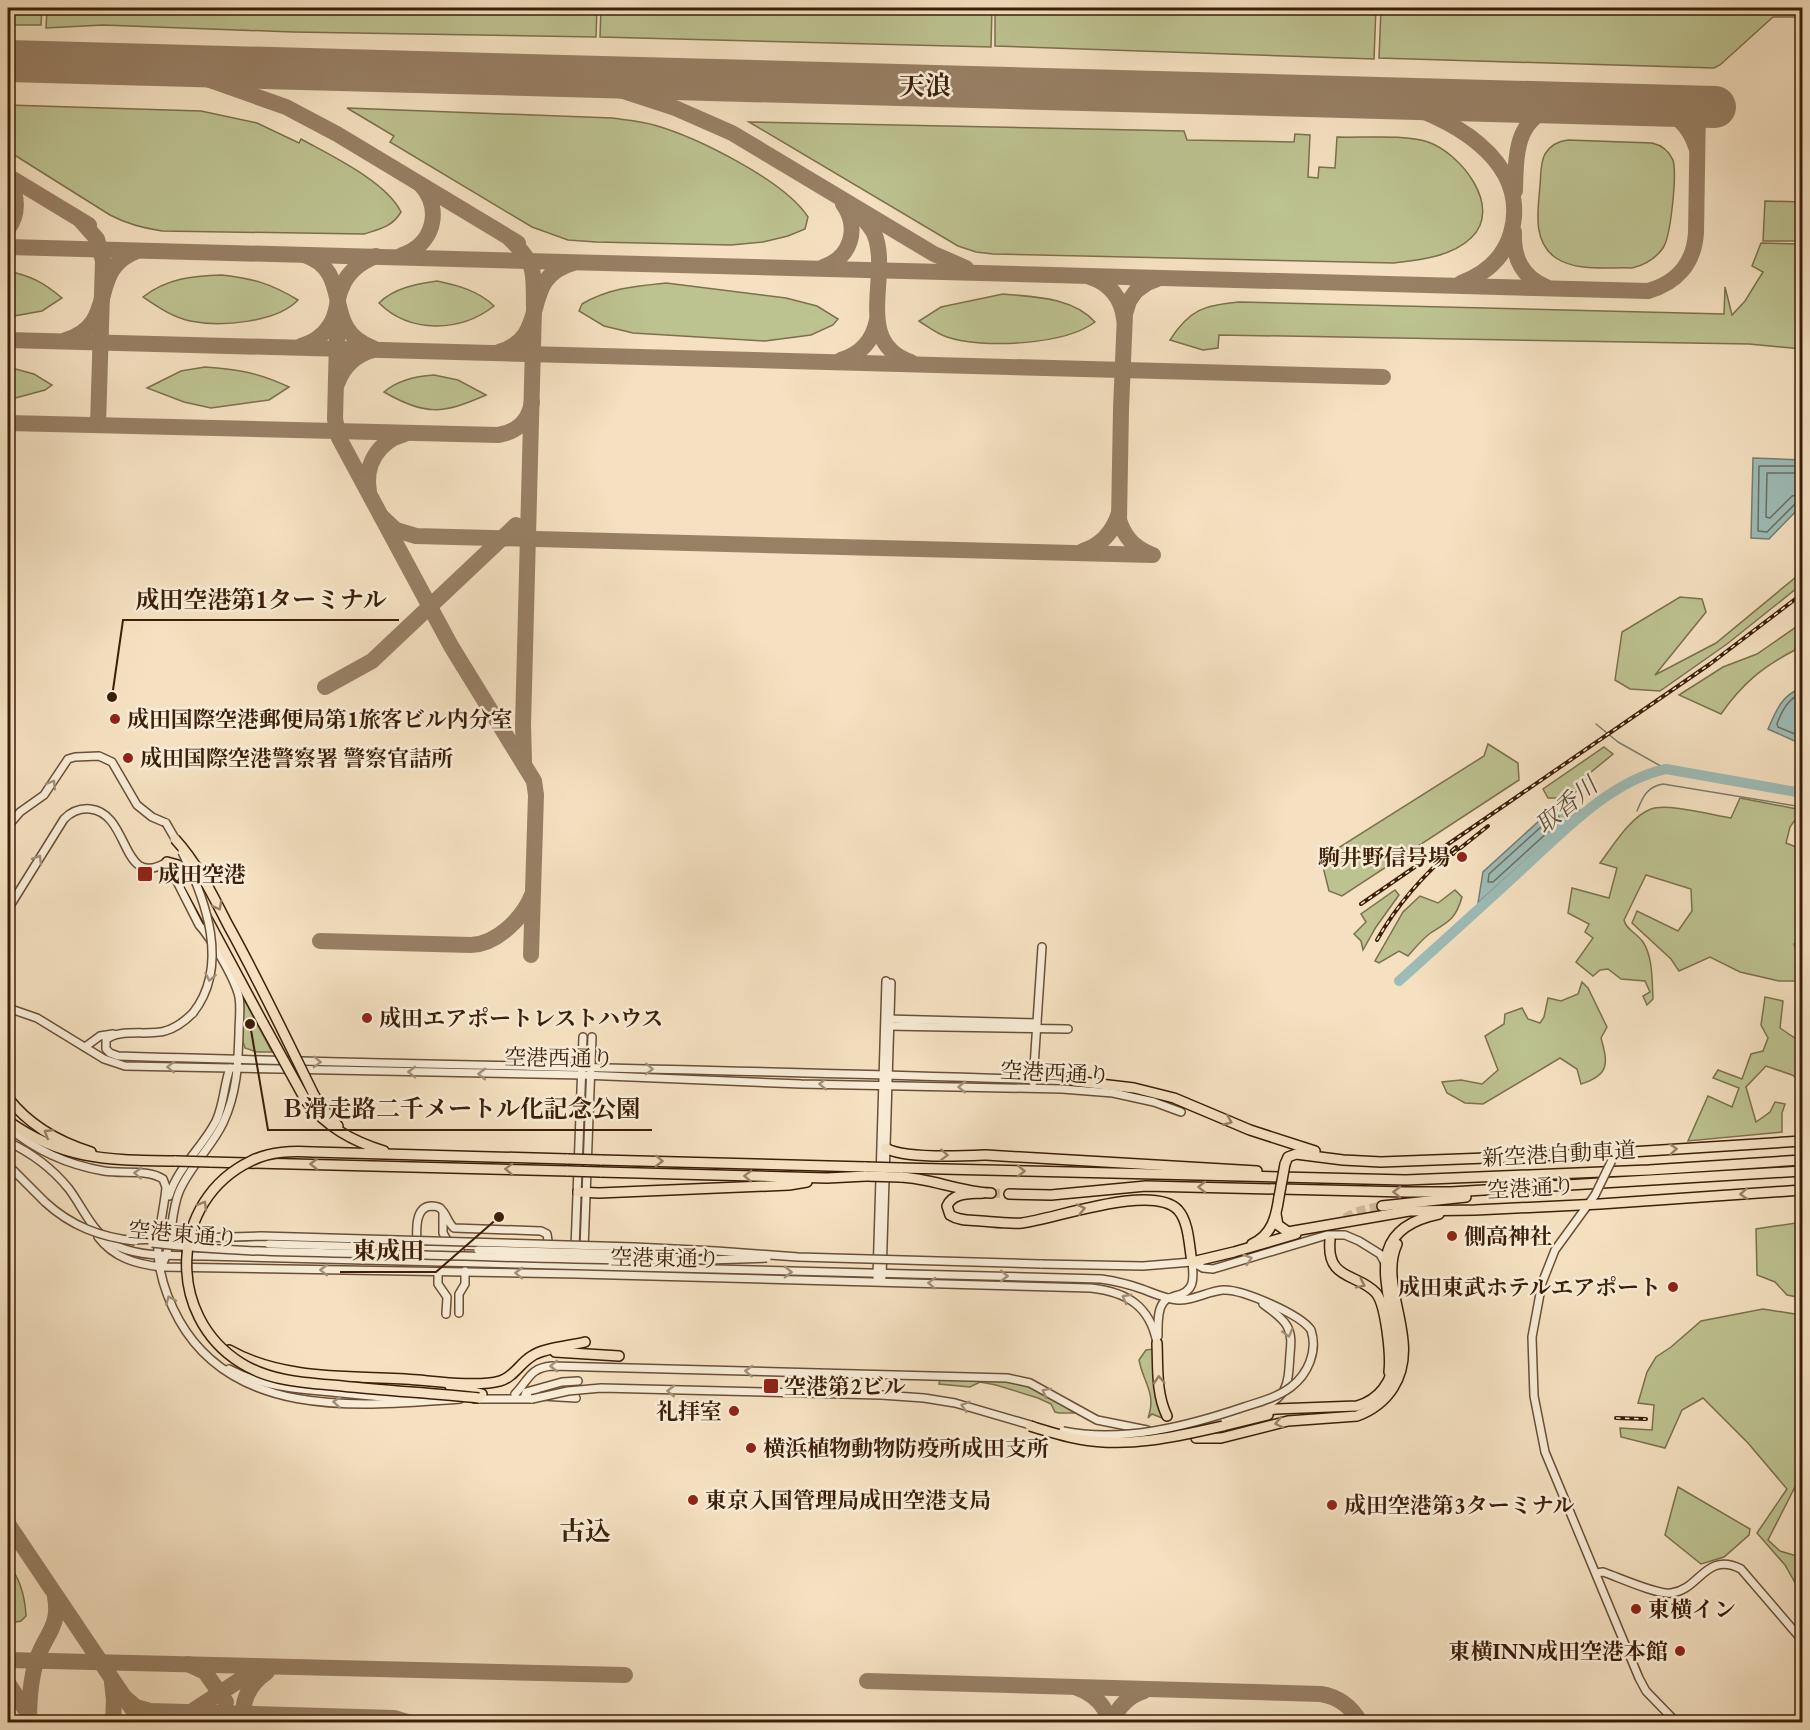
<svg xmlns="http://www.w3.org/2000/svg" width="1810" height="1730" viewBox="0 0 1810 1730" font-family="'EB Garamond','Noto Serif JP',serif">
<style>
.green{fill:#bdc291;stroke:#7c704d;stroke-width:1.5}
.water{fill:#9dbcb7;stroke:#767d71;stroke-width:1.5}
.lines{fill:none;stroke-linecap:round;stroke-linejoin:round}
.shore{stroke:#6c6d60;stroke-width:1.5}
.stream{stroke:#767d71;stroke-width:1.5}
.river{stroke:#9dbcb7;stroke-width:10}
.taxiway{stroke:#988065;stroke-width:16}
.runway{stroke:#988065;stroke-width:42}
.highway-tunnel{stroke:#d0ba9c;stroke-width:9;stroke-dasharray:9 4.5;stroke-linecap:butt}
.minor-casing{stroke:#6a4f37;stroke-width:10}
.highway-casing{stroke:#3c1e09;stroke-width:12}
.minor{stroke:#f8ecd7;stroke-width:7}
.highway{stroke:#f5e1c1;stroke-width:9}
.rail-casing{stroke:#3c1e09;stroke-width:4}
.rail{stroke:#f8ecd7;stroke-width:1.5;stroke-dasharray:4.5;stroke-linecap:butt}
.minor-bridge-casing{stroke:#6a4f37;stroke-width:10;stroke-linecap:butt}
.highway-bridge-casing{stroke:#3c1e09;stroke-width:12;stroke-linecap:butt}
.minor-bridge{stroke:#f8ecd7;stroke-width:7}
.highway-bridge{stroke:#f5e1c1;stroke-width:9}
.oneway{stroke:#a38f7a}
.oneway2{stroke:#988065}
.poi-dot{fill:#8f2418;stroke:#f8ecd7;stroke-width:2}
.labels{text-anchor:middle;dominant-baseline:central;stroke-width:5;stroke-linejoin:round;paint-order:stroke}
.poi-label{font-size:22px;font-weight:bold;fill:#3c1e09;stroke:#f8ecd7;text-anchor:start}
.street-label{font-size:22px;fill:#3c1e09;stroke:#f8ecd7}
.water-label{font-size:24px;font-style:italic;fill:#594d3d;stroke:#f8ecd7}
.quarter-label{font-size:26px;font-weight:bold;fill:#3c1e09;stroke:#f8ecd7}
.leader{fill:none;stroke:#3c1e09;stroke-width:2}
.callout-dot{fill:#3c1e09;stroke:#f8ecd7;stroke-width:2}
.callout-label{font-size:24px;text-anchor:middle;font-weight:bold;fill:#3c1e09;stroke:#f8ecd7;stroke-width:5;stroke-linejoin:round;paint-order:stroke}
</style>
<rect width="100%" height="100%" fill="#f5e1c1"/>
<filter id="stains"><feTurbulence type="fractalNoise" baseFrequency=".00333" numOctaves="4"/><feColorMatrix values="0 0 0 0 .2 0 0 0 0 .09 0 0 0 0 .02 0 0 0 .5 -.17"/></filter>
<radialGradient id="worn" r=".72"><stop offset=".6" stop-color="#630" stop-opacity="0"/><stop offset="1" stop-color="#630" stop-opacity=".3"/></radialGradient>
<g class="green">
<path d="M8,8H42L41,25H8Z"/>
<path d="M47,8H597L596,37L293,32L103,25L46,28Z"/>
<path d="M601,8H992L991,47L600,37Z"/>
<path d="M995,8H1376L1374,59L995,46Z"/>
<path d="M1381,8H1802V17H1773L1720,65L1714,68L1379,58Z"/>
<path d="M8,105L201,111L257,123L299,143L301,139C330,155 387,182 401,212C392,227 380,229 364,234L162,231C142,228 127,224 110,215L8,151Z"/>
<path d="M347,108L612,118C626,120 641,121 654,125C696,137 784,180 808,217L805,229L788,236L763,242L731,245L596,242L568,240L532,227L390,142L394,136Z"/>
<path d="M749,122L1184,131L1187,140L1294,142L1295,134L1310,135L1308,177L1318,178L1319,167L1335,168L1337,137C1362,138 1405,134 1428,142C1460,153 1504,207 1471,238C1451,257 1419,260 1394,263L993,254L976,252L958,246Z"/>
<path d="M1568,140L1652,143C1661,145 1669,151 1673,160C1677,174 1671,236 1663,248C1656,258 1645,265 1632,268C1609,267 1577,272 1556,258C1532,242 1538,210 1540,186C1541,175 1540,163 1545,154C1550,146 1558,141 1568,140Z"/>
<path d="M1765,201L1802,202V241H1763Z"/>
<path d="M1761,243L1802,244V349L1749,344L1219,335L1218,348L1203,350L1170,340C1189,310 1204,305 1239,302L1724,314L1725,287L1732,315L1745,301L1763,272L1752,266Z"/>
<path d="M8,271C31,276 43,282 62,298L42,311L8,317Z"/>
<path d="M222,275C254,279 270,283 298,300C276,323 220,327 190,321C172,317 158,307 143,297C167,278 193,276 222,275Z"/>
<path d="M437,281C457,285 479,291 494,306C461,332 410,334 379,303C394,288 416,284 437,281Z"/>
<path d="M666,283L786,298L817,306L838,319L833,325L811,335L765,341L633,333L604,326L579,311L582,304C609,288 636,286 666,283Z"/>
<path d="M1003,294C1034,297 1073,297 1095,322C1065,345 982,349 947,337C937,334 927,326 919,321L941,307Z"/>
<path d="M8,367L34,374L52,385L45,390L8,400Z"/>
<path d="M205,367C237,369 260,373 289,387L269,400L211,408L184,402L147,388L181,371Z"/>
<path d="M434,375L458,380L486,395C443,414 425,416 384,392C398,380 417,376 434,375Z"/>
<path d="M1802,572V584L1727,644L1660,691L1630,689L1615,680L1622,632L1680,597L1702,599L1706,612L1655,675L1716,643Z"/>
<path d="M1802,623V630L1796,636L1795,650C1762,667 1742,684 1721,714L1679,695L1723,667L1757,654Z"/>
<path d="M1488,744L1518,763L1519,780L1342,896L1329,891L1322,863L1327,855L1484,756Z"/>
<path d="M1604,747L1613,754L1590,773L1582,785L1570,798H1548L1543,789Z"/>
<path d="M1740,798L1802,810L1790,827L1786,843L1799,848L1802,845V941L1794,944L1802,972V981H1779L1740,972L1710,957L1679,971L1671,959L1632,923L1637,911L1678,931L1692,911L1691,889L1646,875L1624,920C1626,930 1637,933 1643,942C1653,957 1652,981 1653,999L1647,1005L1643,996L1650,992L1645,981L1621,979L1608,969L1600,970L1593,976L1576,962L1593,938L1585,932L1589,924L1568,913L1572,888L1609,898L1617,868L1600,863C1613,846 1630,817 1651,809C1667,803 1712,815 1731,818Z"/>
<path d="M1395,890L1399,895L1376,927L1363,950L1361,941L1354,934L1366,922L1361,914Z"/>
<path d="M1455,890L1462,897C1456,918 1450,921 1432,932C1423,938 1415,948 1408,956L1399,951L1379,963L1375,961L1403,912L1420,896L1438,903Z"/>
<path d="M1582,982L1588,988L1607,1027L1601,1038C1608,1063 1610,1075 1581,1084L1577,1069L1560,1058L1483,1104L1465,1103L1447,1093L1442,1082L1461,1080L1482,1084L1498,1070L1485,1036L1504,1024L1505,1014L1522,1008L1528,1019L1540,1023L1544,1017L1548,998L1561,1001L1578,994Z"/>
<path d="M1765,997L1783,1001L1780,1028L1802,1043V1082L1792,1075L1766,1066L1746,1087L1756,1122L1770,1112L1775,1102L1785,1104L1782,1113V1132L1688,1141L1708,1096L1732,1107L1739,1088L1713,1078L1718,1070L1742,1079L1751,1054L1763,1051L1768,1038L1761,1025Z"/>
<path d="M244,999L272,1052H257L245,1048L242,1039Z"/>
<path d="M1802,1222V1298L1787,1295L1775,1282L1757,1275L1756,1229Z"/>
<path d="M1763,1309L1795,1314L1802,1324V1473L1768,1540L1780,1551L1800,1557L1802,1595L1785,1565L1757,1533L1787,1489L1748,1443L1703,1398L1682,1410L1665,1448L1621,1437L1620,1428L1652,1430L1654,1405L1638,1403L1647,1372L1656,1357L1671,1347L1701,1321Z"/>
<path d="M1154,1349L1155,1389L1162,1418L1152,1414L1148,1418C1157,1394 1143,1382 1139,1360L1146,1350Z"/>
<path d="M940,1379L1020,1382L1038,1389L1075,1413H1059L1055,1412L1051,1404L1038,1398L996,1385L980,1382L970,1387L939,1384Z"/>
<path d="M1678,1487L1750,1529L1749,1535L1724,1557L1701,1564L1665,1535Z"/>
<path d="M8,1564C20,1578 25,1596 26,1616L21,1621L10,1623L8,1627Z"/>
</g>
<g class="water">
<path d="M1753,458L1802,460V505L1769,539L1751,538Z"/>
<path d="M1801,688L1802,696V743H1799L1768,729C1776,711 1781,696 1801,688Z"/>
<path d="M1551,810H1581L1478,903L1483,872Z"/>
</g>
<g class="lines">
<g class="shore">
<path d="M1802,466H1759L1758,531L1767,532L1796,503L1802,501"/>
<path d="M1802,473H1767L1766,517L1770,518L1792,496L1802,494"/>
<path d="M1802,693C1788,699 1782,710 1777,724L1778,727L1802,737"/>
<path d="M1558,816L1560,818V821L1493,882H1488L1489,874L1552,817Z"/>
</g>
<g class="stream">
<path d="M1596,724L1618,742L1666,769"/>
<path d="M1637,811C1643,796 1647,787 1663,784L1802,807"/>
</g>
<path class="river" d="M1399,981C1439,945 1479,909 1518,873C1561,834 1609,781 1666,769L1802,793"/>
<g class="taxiway">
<path d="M8,63L25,62"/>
<path d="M127,65L207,79L286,107L337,134L518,243"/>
<path d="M560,76L623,91L675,108L732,133L934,254L966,268"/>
<path d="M1387,100C1446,114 1532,159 1511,233C1504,258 1485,274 1461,283"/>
<path d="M1651,105C1673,111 1689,124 1696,147"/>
<path d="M8,176L89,225"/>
<path d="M8,179C18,195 19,214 8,229"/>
<path d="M1515,191C1516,148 1516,112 1568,103"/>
<path d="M859,214C865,220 870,226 874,233C892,275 852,342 911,362"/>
<path d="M81,221L97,239L103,261L98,425"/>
<path d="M1514,232C1513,258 1522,277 1546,287"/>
<path d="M510,239C538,266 533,272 534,308L523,725L524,761"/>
<path d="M8,247L1648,291C1677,283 1694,263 1696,233L1698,106"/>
<path d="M304,255C356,272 319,329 373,348"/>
<path d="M402,255C433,245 443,210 421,185"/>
<path d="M823,267C851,258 860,228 843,204"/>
<path d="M1090,277C1110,283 1122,299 1124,319"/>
<path d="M338,301L335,419L339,438L451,646L534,781L536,795L531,955"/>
<path d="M8,340L1383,377"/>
<path d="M66,340C120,323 86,270 137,251"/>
<path d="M301,346C319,341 332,328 336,310C338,302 338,294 342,287C348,271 361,262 376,256"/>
<path d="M499,352C553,336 517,279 573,263"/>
<path d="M841,360C861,354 873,340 877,320"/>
<path d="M337,384C343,367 355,355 373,350"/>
<path d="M8,423L498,435C517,432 529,421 532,402"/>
<path d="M369,492C364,465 378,441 405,434"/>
<path d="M381,516L396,530L416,536L1153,555"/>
<path d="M1083,551C1102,545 1113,532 1119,513"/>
<path d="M1150,554C1133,547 1124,536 1119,520L1121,409L1125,314L1129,301L1136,291L1147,283L1157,279"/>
<path d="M325,687L372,661L516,525"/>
<path d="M320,941L471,945C497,944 523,918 532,895"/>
<path d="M8,1524L141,1722"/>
<path d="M8,1660L625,1675"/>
<path d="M188,1664L205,1672L226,1702"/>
<path d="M867,1681L1321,1694C1339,1697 1351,1706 1360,1722"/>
<path d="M112,1682L114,1700L113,1722"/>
<path d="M8,1683L30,1717"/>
<path d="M1077,1688C1094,1694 1105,1705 1110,1722"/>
<path d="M122,1695L136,1707L150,1711L394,1718L407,1722"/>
<path d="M191,1712L252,1672L266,1667"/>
<path d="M29,1722C29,1702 30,1682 36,1662C43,1637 61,1627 55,1597"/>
<path d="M244,1722C241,1701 249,1684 267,1672"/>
<path d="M1112,1722C1118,1707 1128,1696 1144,1691"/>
</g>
<path class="runway" d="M8,61L1715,107"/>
<g class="highway-tunnel">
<path d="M991,1193L1009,1194"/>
<path d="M1330,1240C1337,1215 1359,1210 1382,1206"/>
</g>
<g class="minor-casing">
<g id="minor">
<path d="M8,826L20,812L44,795L68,759L75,757L99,756L112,762L137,805L152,817L166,823"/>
<path d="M8,909L64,819C71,812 79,808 90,809C131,813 120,891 167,862L199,925C211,938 235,979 239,997C241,1008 239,1021 239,1033C238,1065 237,1093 223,1123C212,1147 189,1167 179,1192C169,1217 174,1244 161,1267"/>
<path d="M8,1008L37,1018L104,1059L125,1066L583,1075L801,1084L1062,1089L1113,1093L1154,1102L1181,1112"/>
<path d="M193,1013C185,1021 176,1028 165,1031C149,1036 117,1028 106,1040V1049L110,1053L118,1056C437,1066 755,1069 1074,1081"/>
<path d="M886,1019L1037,1023"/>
<path d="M887,1026L1068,1029"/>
<path d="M85,1047L100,1036L113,1034"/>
<path d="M1033,1082L1042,947"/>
<path d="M8,1127C35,1150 69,1165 104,1171C123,1174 148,1169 163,1179L166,1187C165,1205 156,1240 158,1255C160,1277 168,1300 179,1320C235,1420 362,1406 460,1399"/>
<path d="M8,1142C32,1153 52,1168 69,1189C84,1209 94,1237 119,1247C145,1258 178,1255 205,1256L1101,1279C1115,1281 1128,1284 1142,1289C1153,1293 1166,1299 1178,1300C1193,1301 1208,1291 1223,1290C1242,1289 1300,1314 1311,1330"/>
<path d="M8,1165L45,1202"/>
<path d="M1595,1195L1555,1250L1542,1283L1532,1337L1534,1396L1545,1452L1639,1678L1646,1691L1676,1722"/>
<path d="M169,1196C178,1167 202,1148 216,1121C224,1104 224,1084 230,1068"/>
<path d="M98,1237C114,1258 136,1264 161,1267L577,1274L1091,1288C1127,1292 1150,1306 1157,1343"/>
<path d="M211,1246L269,1244"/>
<path d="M373,1247L460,1250"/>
<path d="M417,1248C417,1235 413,1207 431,1206C434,1206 437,1206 440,1208C447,1214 447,1222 454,1228L541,1231L547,1234L548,1241L545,1246L537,1248L454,1245L449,1244L443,1233V1213"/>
<path d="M575,1248L583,1037"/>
<path d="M584,1249L592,1037"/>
<path d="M633,1254L679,1252"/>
<path d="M1040,1264L1143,1266L1192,1262L1203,1268L1213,1269L1327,1235H1345L1359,1241L1380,1254L1385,1263"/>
<path d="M438,1272V1284L447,1297L446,1314"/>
<path d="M877,1277L886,981"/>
<path d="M882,1277L891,983"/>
<path d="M459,1313V1294L465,1284V1271"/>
<path d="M1158,1336C1158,1326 1157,1311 1163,1303C1166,1298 1170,1298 1175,1296C1195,1292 1194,1279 1192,1262"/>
<path d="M229,1369C261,1386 296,1389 332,1392C360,1395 387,1398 415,1399"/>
<path d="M526,1392L562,1382L578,1381"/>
<path d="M515,1394C529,1380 529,1368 552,1366L1007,1378L1030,1383L1097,1420L1147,1430"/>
<path d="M525,1395L576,1398"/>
<path d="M474,1399H532"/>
<path d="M1257,1409C1289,1398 1288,1384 1290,1354C1291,1344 1292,1335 1287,1326C1282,1317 1271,1310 1263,1304"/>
<path d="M1158,1432C1189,1432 1218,1421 1247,1412"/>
<path d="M1596,1573L1603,1572C1618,1577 1657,1595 1671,1593C1700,1590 1705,1551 1741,1569L1802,1640"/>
</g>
</g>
<g class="highway-casing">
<g id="highway">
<path d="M167,862L178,865L182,872L263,1023"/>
<path d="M1074,1081L1134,1088L1174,1098L1250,1130L1315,1151"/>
<path d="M314,1095L324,1110L338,1126"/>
<path d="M8,1098C28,1124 59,1142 91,1152"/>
<path d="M306,1101C327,1127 352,1141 384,1151"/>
<path d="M8,1121C64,1161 110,1160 176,1161"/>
<path d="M886,1148C903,1159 964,1156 986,1155L1257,1171"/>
<path d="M313,1152L568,1159"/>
<path d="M600,1160L866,1167"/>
<path d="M210,1162L568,1171"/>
<path d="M1285,1164L1288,1157L1296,1154L1343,1160L1381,1162L1615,1153L1802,1141"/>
<path d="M900,1168L1406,1180L1649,1170L1802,1160"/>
<path d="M600,1172L827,1178L866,1176"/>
<path d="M900,1177C931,1178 960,1192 991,1193"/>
<path d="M578,1192L599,1193L789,1185L807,1182"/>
<path d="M983,1193C970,1194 953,1192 947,1206L950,1215C959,1221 970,1220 981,1221C994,1222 1008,1224 1022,1223C1055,1219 1152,1183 1178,1210C1189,1222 1189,1246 1192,1262"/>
<path d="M1009,1194L1051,1195L1146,1186L1406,1192H1451L1802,1171"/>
<path d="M1382,1206L1466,1197"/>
<path d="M1276,1214L1278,1225L1288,1232L1409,1211L1475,1210L1600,1204L1802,1190"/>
<path d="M1330,1240C1326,1281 1358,1273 1376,1293C1386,1305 1391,1356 1389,1372"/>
<path d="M1252,1244C1272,1235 1276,1217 1279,1197"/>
<path d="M1192,1262L1234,1252L1296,1234"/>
<path d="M1157,1343C1158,1367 1156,1394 1167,1416"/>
<path d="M229,1350C286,1382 356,1375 418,1380C440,1382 479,1387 500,1381C514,1377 520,1363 532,1356C543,1348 570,1346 585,1342"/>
<path d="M555,1352L619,1356"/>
<path d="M450,1386L482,1394"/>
<path d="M1243,1413L1276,1409L1357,1406C1368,1403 1376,1398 1383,1389C1426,1333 1332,1236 1439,1214"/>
<path d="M1223,1426L1268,1415"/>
<path d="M1196,1438H1221L1288,1421L1357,1416C1373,1410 1384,1402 1393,1388C1423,1341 1377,1287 1397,1244"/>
</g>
</g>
<use href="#minor" class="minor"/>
<use href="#highway" class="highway"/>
<g class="rail-casing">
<g id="rail">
<path d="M1453,854L1488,826"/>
<path d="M1361,904L1710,664L1802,594"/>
<path d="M1377,940C1398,903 1424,874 1456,847"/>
<path d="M1616,1418L1646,1419"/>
</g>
</g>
<use href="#rail" class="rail"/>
<g class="minor-bridge-casing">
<g id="minor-bridge">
<path d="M166,823L177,842"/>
<path d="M182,852C206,900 230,966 193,1013"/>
<path d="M1595,1195L1612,1160"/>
<path d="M45,1202C71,1226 100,1237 135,1241"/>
<path d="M130,1240L261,1236L634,1247L716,1251L798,1257L1040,1264"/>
<path d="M152,1243C242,1254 334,1252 425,1255C539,1258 653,1263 767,1258"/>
<path d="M269,1244L373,1247"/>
<path d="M478,1250L633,1254"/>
<path d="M532,1399L568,1391L601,1388L881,1395L924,1398L955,1403L1034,1426"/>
<path d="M1063,1431C1123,1443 1188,1426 1244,1407C1260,1402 1278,1397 1291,1387C1308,1374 1318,1351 1311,1330"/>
</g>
</g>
<g class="highway-bridge-casing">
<g id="highway-bridge">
<path d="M175,839C198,864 213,896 228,925C259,981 286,1038 314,1095"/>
<path d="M263,1023L306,1101"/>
<path d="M313,1152C292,1151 271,1151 251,1161C169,1200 165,1316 241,1363C271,1382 308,1383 342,1386C388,1391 433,1393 479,1398"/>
<path d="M568,1159L600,1160"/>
<path d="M176,1161L210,1162"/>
<path d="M866,1167L900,1168"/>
<path d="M568,1171L600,1172"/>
<path d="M866,1176L900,1177"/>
<path d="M1279,1197L1285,1164"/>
<path d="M1030,1426C1046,1431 1062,1436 1079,1439C1128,1448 1175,1437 1223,1426"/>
</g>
</g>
<use href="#minor-bridge" class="minor-bridge"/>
<use href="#highway-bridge" class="highway-bridge"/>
</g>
<defs><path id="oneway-chevron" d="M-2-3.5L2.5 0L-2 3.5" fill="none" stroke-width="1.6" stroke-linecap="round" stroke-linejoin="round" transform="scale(1.5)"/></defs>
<g class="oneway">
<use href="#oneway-chevron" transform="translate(52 784) rotate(-58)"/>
<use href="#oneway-chevron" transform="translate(38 859) rotate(-59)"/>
<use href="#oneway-chevron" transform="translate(210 977) rotate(101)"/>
<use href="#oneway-chevron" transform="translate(317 1062) rotate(2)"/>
<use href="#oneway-chevron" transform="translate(171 1067) rotate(-178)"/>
<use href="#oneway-chevron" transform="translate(649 1069) rotate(2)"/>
<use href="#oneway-chevron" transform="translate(412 1072) rotate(-179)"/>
<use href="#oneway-chevron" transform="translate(482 1074) rotate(-179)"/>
<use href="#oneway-chevron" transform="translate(823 1084) rotate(-179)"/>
<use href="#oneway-chevron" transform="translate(962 1087) rotate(-179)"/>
<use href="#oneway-chevron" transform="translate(138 1173) rotate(-177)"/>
<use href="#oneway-chevron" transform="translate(1248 1259) rotate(-18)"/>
<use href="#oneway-chevron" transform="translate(324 1270) rotate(-179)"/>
<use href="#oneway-chevron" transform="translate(788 1272) rotate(1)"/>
<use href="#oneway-chevron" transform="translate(519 1273) rotate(-179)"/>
<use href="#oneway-chevron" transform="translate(1004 1276) rotate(1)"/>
<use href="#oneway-chevron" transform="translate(932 1283) rotate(-178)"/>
<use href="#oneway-chevron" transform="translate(1126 1298) rotate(-152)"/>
<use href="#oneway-chevron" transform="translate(170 1300) rotate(-113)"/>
<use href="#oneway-chevron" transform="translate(1288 1333) rotate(75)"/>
<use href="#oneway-chevron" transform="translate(554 1366) rotate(179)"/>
<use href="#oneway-chevron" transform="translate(749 1371) rotate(-177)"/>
<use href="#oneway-chevron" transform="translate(671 1391) rotate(-179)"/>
<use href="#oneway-chevron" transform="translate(1046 1392) rotate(-151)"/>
<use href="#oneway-chevron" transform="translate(337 1402) rotate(-175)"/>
<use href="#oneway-chevron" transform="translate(965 1406) rotate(-163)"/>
</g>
<g class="oneway2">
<use href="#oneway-chevron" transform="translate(218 906) rotate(62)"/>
<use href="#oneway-chevron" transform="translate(1228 1121) rotate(22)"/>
<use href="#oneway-chevron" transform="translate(48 1133) rotate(-148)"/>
<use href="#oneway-chevron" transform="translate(1673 1149) rotate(-4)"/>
<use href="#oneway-chevron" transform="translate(944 1155) rotate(2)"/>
<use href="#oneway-chevron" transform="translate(659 1161) rotate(1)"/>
<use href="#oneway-chevron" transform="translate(314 1164) rotate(-179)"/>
<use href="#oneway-chevron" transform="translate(509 1169) rotate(-178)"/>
<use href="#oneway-chevron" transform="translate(1021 1171) rotate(1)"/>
<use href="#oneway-chevron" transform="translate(748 1176) rotate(-178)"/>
<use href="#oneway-chevron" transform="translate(1202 1187) rotate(-179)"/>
<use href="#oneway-chevron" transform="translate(1397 1192) rotate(-179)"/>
<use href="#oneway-chevron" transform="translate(1744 1194) rotate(176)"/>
<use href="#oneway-chevron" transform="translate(203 1205) rotate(-59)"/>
<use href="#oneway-chevron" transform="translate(1081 1209) rotate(-13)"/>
<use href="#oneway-chevron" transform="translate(1361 1284) rotate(26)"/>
<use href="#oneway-chevron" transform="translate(1159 1380) rotate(-93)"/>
<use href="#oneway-chevron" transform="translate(1279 1423) rotate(168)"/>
</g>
<g class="poi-dot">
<circle cx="115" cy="719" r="6"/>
<circle cx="128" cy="758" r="6"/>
<circle cx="1462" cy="857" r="6"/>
<rect x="137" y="866" width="16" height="16" rx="3"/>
<circle cx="367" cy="1018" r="6"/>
<circle cx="1452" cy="1236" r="6"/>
<circle cx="1673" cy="1287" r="6"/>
<rect x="763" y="1378" width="16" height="16" rx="3"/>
<circle cx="734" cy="1411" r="6"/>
<circle cx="751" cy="1448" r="6"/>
<circle cx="693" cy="1500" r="6"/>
<circle cx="1332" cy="1505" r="6"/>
<circle cx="1636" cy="1609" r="6"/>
<circle cx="1680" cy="1651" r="6"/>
</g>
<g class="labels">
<g class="poi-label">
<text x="127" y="719">成田国際空港郵便局第1旅客ビル内分室</text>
<text x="140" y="758">成田国際空港警察署 警察官詰所</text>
<text x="1450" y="857" text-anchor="end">駒井野信号場</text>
<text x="158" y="874">成田空港</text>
<text x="379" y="1018">成田エアポートレストハウス</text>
<text x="1464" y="1236">側高神社</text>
<text x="1661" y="1287" text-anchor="end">成田東武ホテルエアポート</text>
<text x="784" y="1386">空港第2ビル</text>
<text x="722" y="1411" text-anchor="end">礼拝室</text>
<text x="763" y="1448">横浜植物動物防疫所成田支所</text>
<text x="705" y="1500">東京入国管理局成田空港支局</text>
<text x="1344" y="1505">成田空港第3ターミナル</text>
<text x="1648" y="1609">東横イン</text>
<text x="1668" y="1651" text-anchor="end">東横INN成田空港本館</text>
</g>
<g class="street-label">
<text transform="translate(559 1058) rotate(1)">空港西通り</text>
<text transform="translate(1055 1073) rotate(3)">空港西通り</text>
<text transform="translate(1559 1154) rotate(-3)">新空港自動車道</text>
<text transform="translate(1531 1188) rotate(-3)">空港通り</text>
<text transform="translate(183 1234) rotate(5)">空港東通り</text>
<text transform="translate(665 1258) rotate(1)">空港東通り</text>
</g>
<g class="water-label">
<text transform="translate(1566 805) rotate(-40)">取香川</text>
</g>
<g class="quarter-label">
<text x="925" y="86">天浪</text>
<text x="585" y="1531">古込</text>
</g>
</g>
<path class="leader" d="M112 697L123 620H399M250 1024L268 1130H652M499 1217L436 1272H340"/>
<g class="callout-dot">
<circle cx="112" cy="697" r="6"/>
<circle cx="250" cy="1024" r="6"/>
<circle cx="499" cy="1217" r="6"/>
</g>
<g class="callout-label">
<text x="261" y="608">成田空港第1ターミナル</text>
<text x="460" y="1117">Ｂ滑走路二千メートル化記念公園</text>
<text x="388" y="1259">東成田</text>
</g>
<rect width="1810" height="1730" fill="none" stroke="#f5e1c1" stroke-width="30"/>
<rect x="9" y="9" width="1792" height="1712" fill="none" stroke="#3c1e09" stroke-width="3"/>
<rect x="15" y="15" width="1780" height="1700" fill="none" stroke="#3c1e09" stroke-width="1.5"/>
<rect width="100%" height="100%" filter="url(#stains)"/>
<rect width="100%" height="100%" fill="url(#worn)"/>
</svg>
